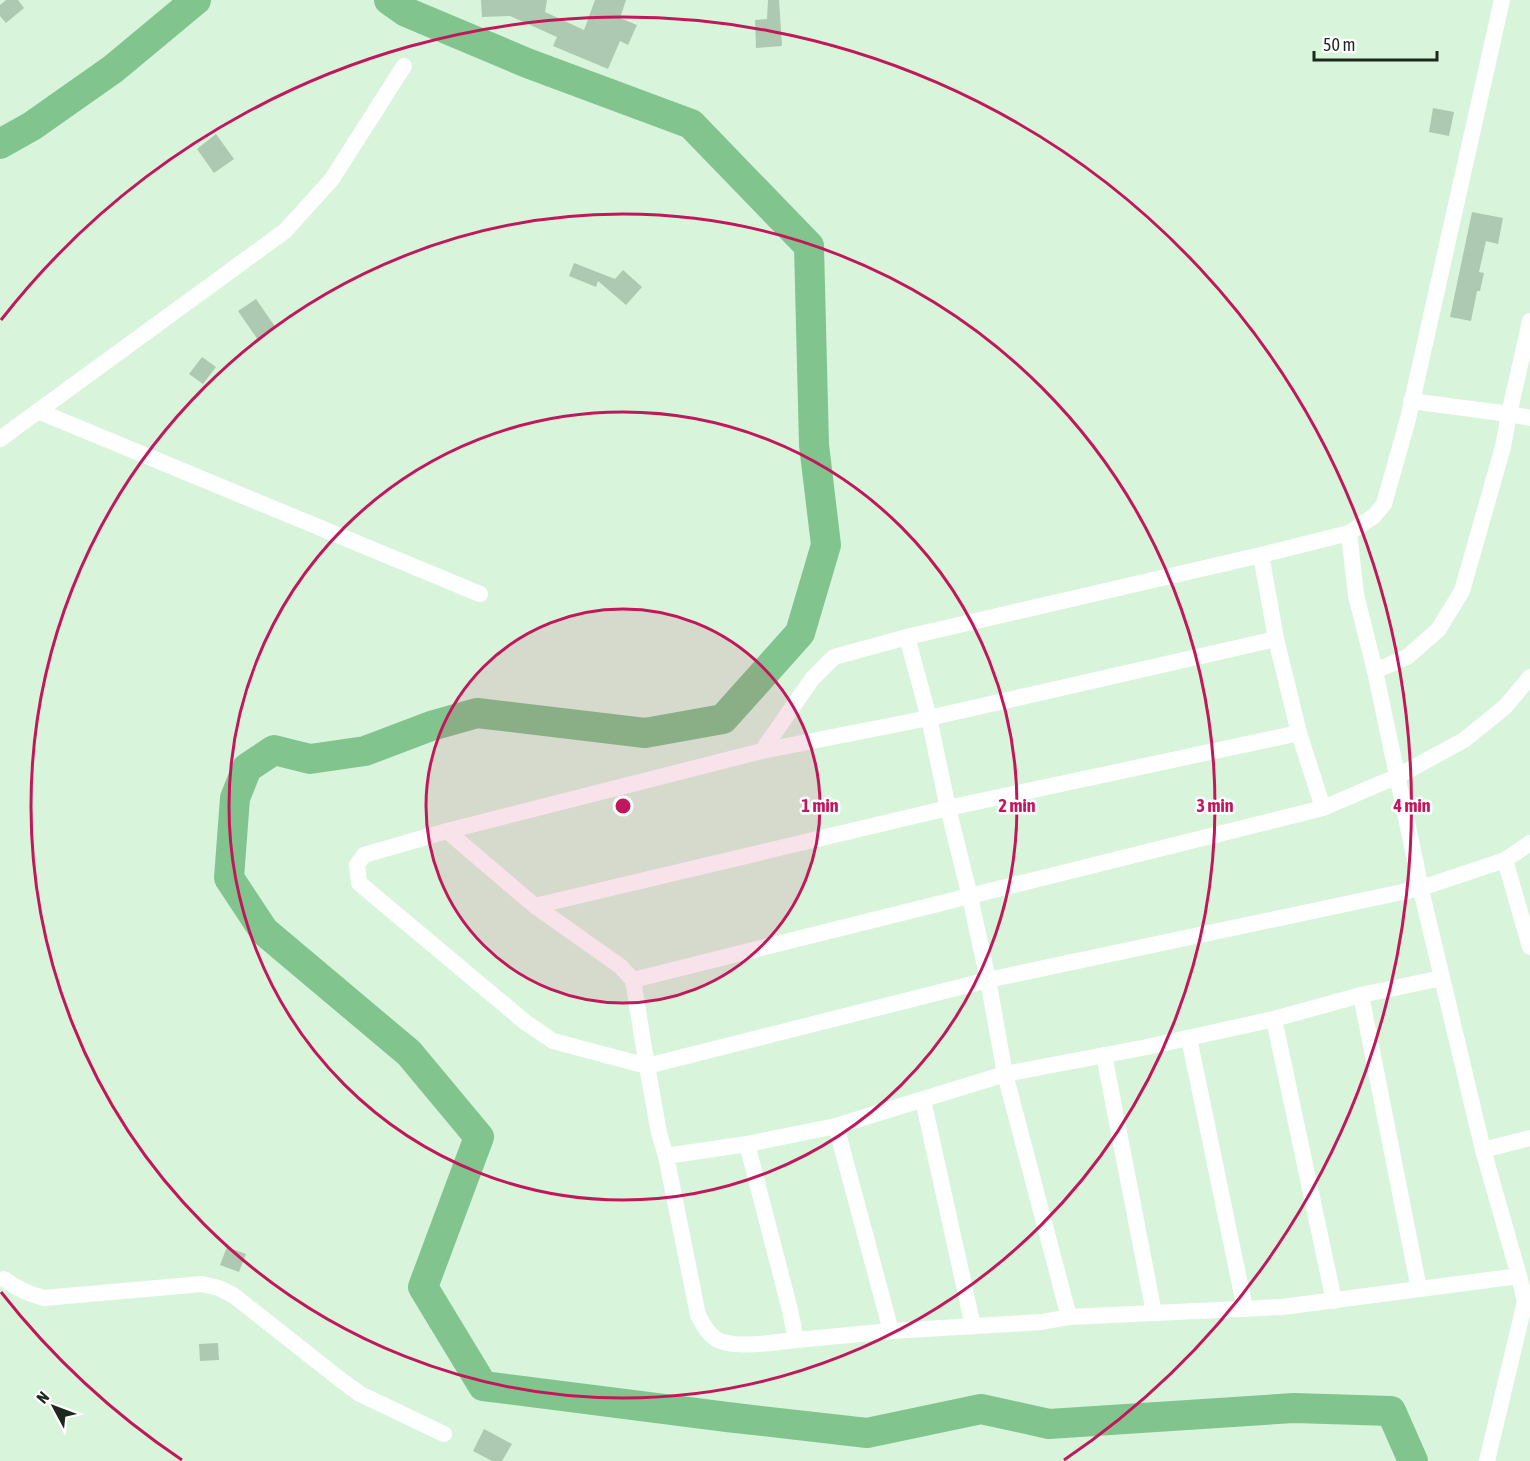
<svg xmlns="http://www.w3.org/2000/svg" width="1530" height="1461" viewBox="0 0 1530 1461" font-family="'Asap Condensed',sans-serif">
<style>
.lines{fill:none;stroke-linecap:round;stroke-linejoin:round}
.river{stroke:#82c48e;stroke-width:30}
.building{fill:#adc9b1}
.minor{stroke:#fff;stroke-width:16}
.ring{fill:none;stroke:#c2185b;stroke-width:3}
.centre{fill:#c2185b;stroke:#fff;stroke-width:3}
.ring-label{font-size:18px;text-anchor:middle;font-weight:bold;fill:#c2185b;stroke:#fff;stroke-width:5;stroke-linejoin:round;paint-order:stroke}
</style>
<rect width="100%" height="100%" fill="#d8f5dc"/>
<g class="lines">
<g class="river">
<path d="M389,0L406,12L527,63L691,124L809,246L814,445L826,545L800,633L723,719L645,733L477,713L431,726L365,751L310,759L274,750L247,768L235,798L229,878L264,931L409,1053L479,1137L423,1287L483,1386L727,1417L867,1433L981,1409L1049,1424L1294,1408L1391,1411L1413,1461"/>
<path d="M0,144L32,126L113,69L196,0"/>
</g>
</g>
<g class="building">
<path d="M6,0H18L24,8L6,23L0,16V5Z"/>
<path d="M481,0H547L545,12L584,30L595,0H626L620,18L637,25L628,45L620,41L608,69L553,46L557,37L510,16L482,17Z"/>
<path d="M768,0H779L782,46L756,48L755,20L767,19Z"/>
<path d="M1433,108L1454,112L1449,136L1429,132Z"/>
<path d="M216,134L234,159L214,173L197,149Z"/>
<path d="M1472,212L1503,218L1498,244L1486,241L1479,272L1484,273L1480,291H1477L1471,321L1450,317Z"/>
<path d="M574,263L615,279L623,270L642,287L626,305L598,281L596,287L569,276Z"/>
<path d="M256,299L276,328L258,340L238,311Z"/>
<path d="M202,357L216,367L203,384L189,374Z"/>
<path d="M227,1247L246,1254L239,1272L220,1265Z"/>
<path d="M218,1343L219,1360L200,1361L199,1344Z"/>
<path d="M484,1429L512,1444L502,1461H492L473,1451Z"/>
</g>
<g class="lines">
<g class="minor">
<path d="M1502,0L1408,419L1384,504L1374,516L1349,533L1356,595L1375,671L1423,898L1483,1150L1519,1276L1525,1302"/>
<path d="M1411,401L1509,414L1530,418"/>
<path d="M38,411L480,594"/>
<path d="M0,439L285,231L332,179L404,66"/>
<path d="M1261,555L1349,533"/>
<path d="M907,637L929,718L948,808L970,897L988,980L1005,1074L1069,1317L1042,1322L891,1331L796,1340L790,1310L747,1144L836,1126L1005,1074L1147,1047L1274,1019"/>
<path d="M1276,639L929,718L762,751L447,831L364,855L357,865L359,883L525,1022L553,1041L647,1066L988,980L1421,888L1505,860L1530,843"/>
<path d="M1375,671L1407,657L1438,630L1462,591L1503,447L1509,414L1530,321"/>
<path d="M762,751L812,679L834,657L907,637L1261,555L1276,639L1299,733L1323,808"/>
<path d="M447,831L535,906"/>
<path d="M1505,860L1530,947"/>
<path d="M633,980L1323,808L1398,776L1464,740L1505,707L1530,677"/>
<path d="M1361,995L1419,1289"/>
<path d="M1189,1038L1245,1309"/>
<path d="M1104,1055L1154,1313"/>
<path d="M923,1100L973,1326"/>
<path d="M836,1126L891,1331"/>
<path d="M747,1144L666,1156L659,1133L647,1066L633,980L620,966L535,906L948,808L1299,733"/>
<path d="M1483,1150L1530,1138"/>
<path d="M666,1156L698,1315C703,1324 706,1332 715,1338C730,1350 776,1342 796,1340"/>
<path d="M4,1279C17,1289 28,1294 44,1298L202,1284L219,1288L233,1295L337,1377L360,1394L444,1434"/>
<path d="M1334,1301L1274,1019L1361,995L1442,978"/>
<path d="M1069,1317L1282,1307L1519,1276"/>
<path d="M1487,1461L1527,1293"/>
</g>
</g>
<circle cx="623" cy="806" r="197" fill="#c2185b" fill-opacity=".12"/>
<g class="ring">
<circle cx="623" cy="806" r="197"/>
<circle cx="623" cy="806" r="394"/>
<circle cx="623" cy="806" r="592"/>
<path d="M182 1460A789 789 0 0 1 1 1292M1 320A789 789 0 1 1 1064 1460"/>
</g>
<circle cx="623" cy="806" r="9" class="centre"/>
<g class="ring-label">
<text x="820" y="812">1 min</text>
<text x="1017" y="812">2 min</text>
<text x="1215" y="812">3 min</text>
<text x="1412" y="812">4 min</text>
</g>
<g transform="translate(54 1407) rotate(311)" stroke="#ffffff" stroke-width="4.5" paint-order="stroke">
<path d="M0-4.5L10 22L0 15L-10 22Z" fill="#1d281f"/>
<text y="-9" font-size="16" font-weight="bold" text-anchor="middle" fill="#1d281f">N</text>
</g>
<path d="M1314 51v9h123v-9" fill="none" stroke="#1d281f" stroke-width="3"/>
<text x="1323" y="51" font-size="18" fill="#1d281f" stroke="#ffffff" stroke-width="4.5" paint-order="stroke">50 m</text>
</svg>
